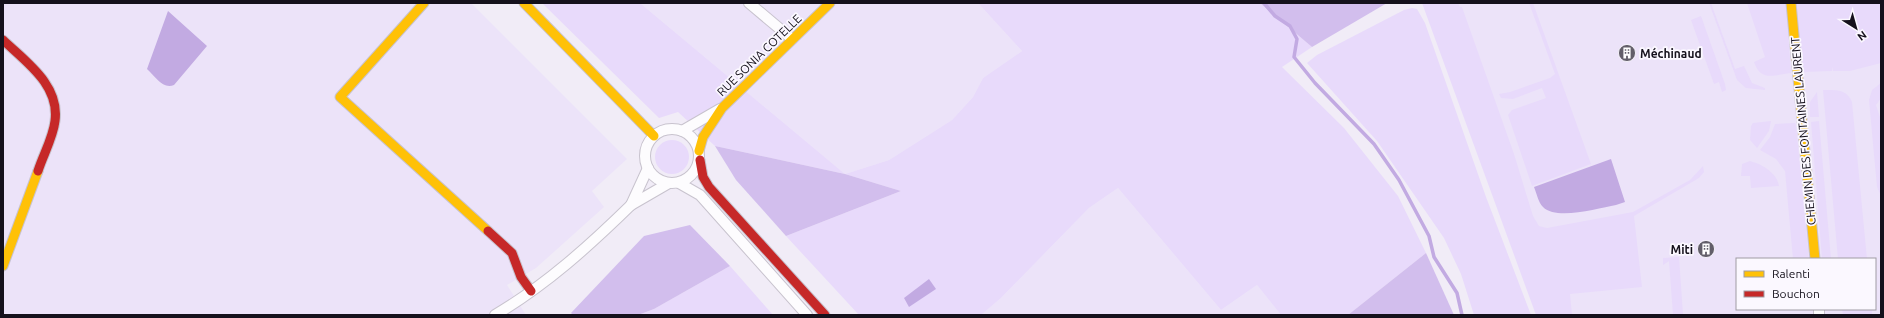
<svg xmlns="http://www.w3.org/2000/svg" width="1884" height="318" viewBox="0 0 1884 318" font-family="Ubuntu,sans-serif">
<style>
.built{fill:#ece3f9;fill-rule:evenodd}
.green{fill:#e8dafb}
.forest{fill:#d2beed}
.water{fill:#c2aae2}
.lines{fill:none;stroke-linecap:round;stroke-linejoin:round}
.stream{stroke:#c2aae2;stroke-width:3.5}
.street-casing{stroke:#c8c3ce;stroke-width:12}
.slow-casing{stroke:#c8c3ce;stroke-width:11}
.jam-casing{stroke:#c8c3ce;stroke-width:11}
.street{stroke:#fdfcfe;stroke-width:10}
.slow{stroke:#ffc107;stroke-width:9}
.jam{stroke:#c62828;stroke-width:9}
.labels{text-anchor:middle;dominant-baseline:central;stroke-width:3.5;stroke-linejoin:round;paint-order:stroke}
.poi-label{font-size:12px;font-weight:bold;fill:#15111c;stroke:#fbf8ff;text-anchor:start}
.street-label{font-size:12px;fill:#15111c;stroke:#fbf8ff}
</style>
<rect width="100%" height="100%" fill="#f1ecf7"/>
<g class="built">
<path d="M3,3H471L627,159L592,191L604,207L536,268L507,285L526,315H3Z"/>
<path d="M640,3H978L1022,51L983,78L973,97L952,120L889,160L845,174Z"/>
<path d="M1451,3H1881V315H1566L1538,233ZM1737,259H1875V309H1737Z"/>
<path d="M1118,188L1221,310L1257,285L1281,315H981L1001,298L1089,208Z"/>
</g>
<g class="green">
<path d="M542,3H640L845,174L889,160L952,120L973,97L983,78L1022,51L978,3H1260L1312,47L1282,67L1344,128L1398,196L1426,253L1348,315H1281L1257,285L1221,310L1118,188L1089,208L1001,298L981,315H859L786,236L901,191L845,174L715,146L678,112L659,118Z"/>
<path d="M1422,3H1458L1460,7H1462L1514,154L1533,216L1539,226L1547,228L1633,212L1690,180L1703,166L1704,172L1699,178L1634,216L1642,287L1570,294L1572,315H1536Z"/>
<path d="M1529,3H1533L1591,164L1532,186L1508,115L1512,110L1546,98L1542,88L1513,99L1501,98L1499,94L1510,92L1550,78L1555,74Z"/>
<path d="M1709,3H1711L1735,69L1744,66L1752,83L1765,88V90L1746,88L1737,80Z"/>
<path d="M1747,3H1786L1791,73C1773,75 1761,82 1754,62L1765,57Z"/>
<path d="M1796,3H1881V63L1850,71H1833V67L1832,71L1802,72Z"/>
<path d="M1412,8L1417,9L1425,23L1486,197L1531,315H1474L1461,274L1444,238L1377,141L1307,63L1317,55L1404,10Z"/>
<path d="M1701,16L1725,84L1726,90L1722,92L1719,82L1714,84L1691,20Z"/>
<path d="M1881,83V98L1876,105L1881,120V196L1877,187L1869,100L1872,90Z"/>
<path d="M1823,90C1836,90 1847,89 1852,102L1867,259H1838Z"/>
<path d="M1817,92L1819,117H1810V102Z"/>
<path d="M1771,121L1769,131L1757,148L1750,140L1751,126L1753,123Z"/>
<path d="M1819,121L1831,259H1822L1811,122Z"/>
<path d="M1795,123L1796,125L1809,259H1793L1785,171L1776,159L1760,150L1770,137L1775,124Z"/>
<circle cx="672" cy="157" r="17"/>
<path d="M1750,161C1762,164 1777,173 1779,186L1751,188L1750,176H1741L1742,164Z"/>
<path d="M1679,257L1683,315H1673L1669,261L1663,265V258Z"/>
<path d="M730,266L773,315H638L654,309Z"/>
<path d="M1842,309H1872V315H1843Z"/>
</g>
<g class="forest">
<path d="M1260,3H1387L1312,47Z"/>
<path d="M715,146L845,174L901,191L786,236L736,180Z"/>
<path d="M690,225L730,266L654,309L638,315H573L571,313L644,236Z"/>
<path d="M1426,253L1454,315H1348Z"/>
</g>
<g class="water">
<path d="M168,11L207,46L174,85C163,90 155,76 147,69Z"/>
<path d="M1611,159L1625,202L1616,205C1598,208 1557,221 1543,207C1538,202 1537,194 1534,187Z"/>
<path d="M929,279L936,289L909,307L904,298Z"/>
</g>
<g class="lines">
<path class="stream" d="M1264,3L1275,16L1290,26L1297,39L1294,57L1315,83L1374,144L1399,180L1429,236L1434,257L1457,293L1462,315"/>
<g class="street-casing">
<g id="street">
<path d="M749,3L792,39"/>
<circle cx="672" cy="156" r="27"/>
<path d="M682,131L720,109"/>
<path d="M648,168L631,205L669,183"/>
<path d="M679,183L700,195L807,315"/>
<path d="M1819,309V315"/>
<path d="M495,315C546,285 589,246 631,205"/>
</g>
</g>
<g class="slow-casing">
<g id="slow">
<path d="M424,3L340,97L488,231"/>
<path d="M524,3L654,136"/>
<path d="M1791,3L1815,259"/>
<path d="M699,151L703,137L722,108L830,3"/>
<path d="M3,266L38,171"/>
</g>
</g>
<g class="jam-casing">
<g id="jam">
<path d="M3,40C26,62 60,85 55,121C53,138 43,155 38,171"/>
<path d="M700,160L703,177L709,187L825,315"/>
<path d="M488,231L512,253L521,277L531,291"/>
</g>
</g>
<use href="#street" class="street"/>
<use href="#slow" class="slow"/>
<use href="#jam" class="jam"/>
</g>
<defs>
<g id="building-disc" transform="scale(0.9)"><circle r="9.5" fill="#625e69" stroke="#fbf8ff"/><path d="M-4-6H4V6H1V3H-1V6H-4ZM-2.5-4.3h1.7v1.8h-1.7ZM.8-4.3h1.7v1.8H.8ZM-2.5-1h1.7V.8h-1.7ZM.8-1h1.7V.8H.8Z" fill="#fff"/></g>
</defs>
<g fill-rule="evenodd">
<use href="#building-disc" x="1627" y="53"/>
<use href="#building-disc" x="1706" y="249"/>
</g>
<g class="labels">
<g class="poi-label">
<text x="1640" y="53">Méchinaud</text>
<text x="1693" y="249" text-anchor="end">Miti</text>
</g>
<g class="street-label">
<text transform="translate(759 55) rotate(-44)">RUE SONIA COTELLE</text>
<text transform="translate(1803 131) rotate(-95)">CHEMIN DES FONTAINES LAURENT</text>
</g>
</g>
<rect width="1884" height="318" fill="none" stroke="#15111c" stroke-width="8"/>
<rect x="1736" y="258" width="140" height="52" fill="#fbf8ff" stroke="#9f9ca4"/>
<rect x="1744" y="271" width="20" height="6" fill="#ffc107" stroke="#9f9ca4"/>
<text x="1772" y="278" font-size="12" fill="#15111c">Ralenti</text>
<rect x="1744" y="291" width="20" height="6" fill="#c62828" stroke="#9f9ca4"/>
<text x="1772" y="298" font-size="12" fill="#15111c">Bouchon</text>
<g transform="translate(1856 28) rotate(143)" stroke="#fbf8ff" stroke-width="3" paint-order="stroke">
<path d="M0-3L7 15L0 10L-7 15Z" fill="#15111c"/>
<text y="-6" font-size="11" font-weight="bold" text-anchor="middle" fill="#15111c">N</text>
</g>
</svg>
